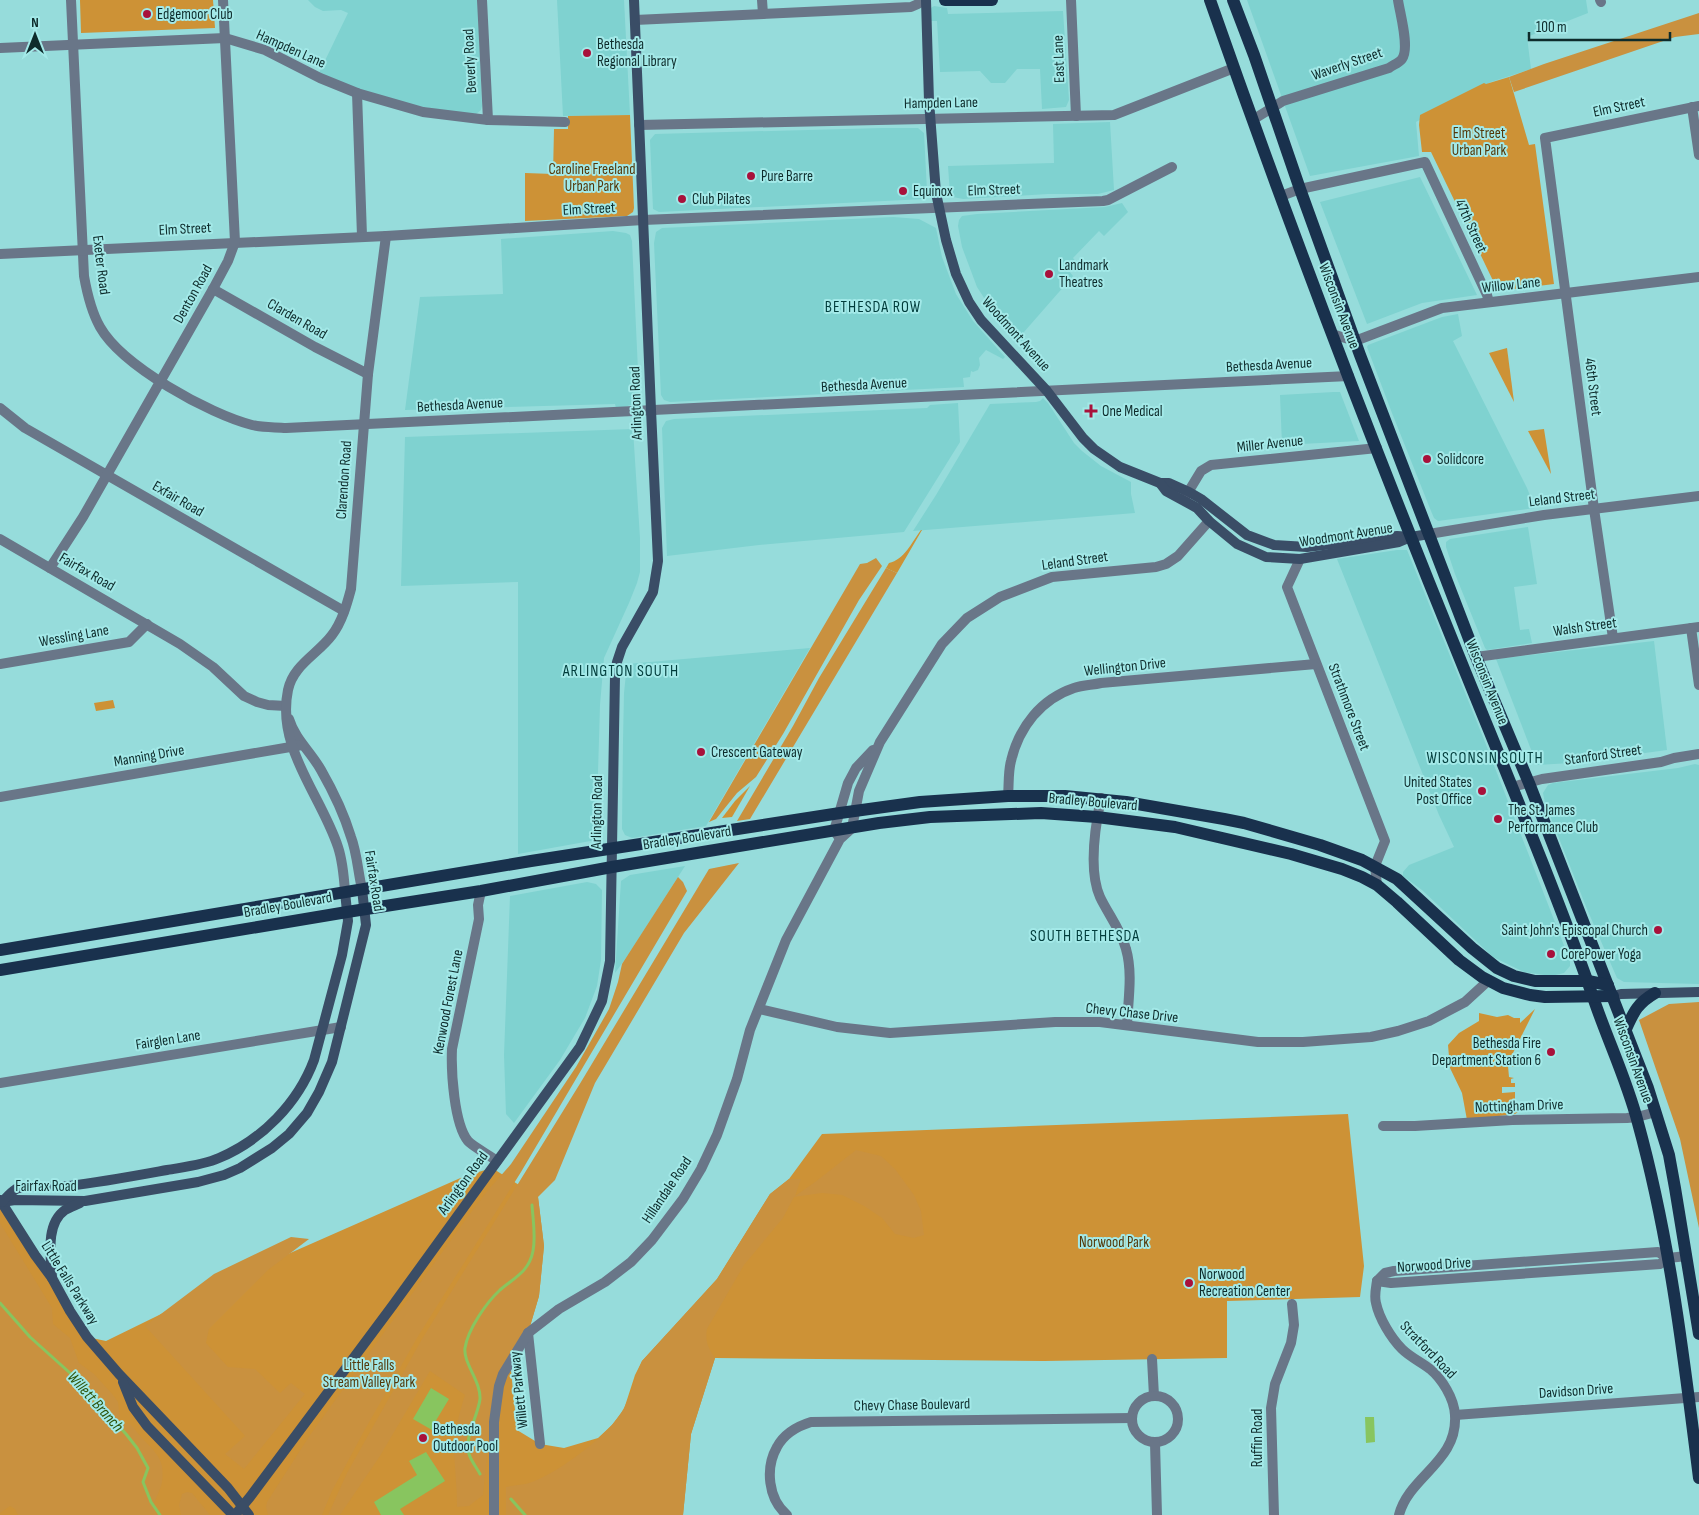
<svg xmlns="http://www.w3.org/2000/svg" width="1699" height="1515" viewBox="0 0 1699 1515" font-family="'Sofia Sans Condensed',sans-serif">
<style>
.built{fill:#7fd2d0}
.green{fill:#cd9236}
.forest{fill:#c9913f}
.water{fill:#88c55f}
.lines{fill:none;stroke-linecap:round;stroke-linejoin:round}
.stream{stroke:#88c55f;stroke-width:3}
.street{stroke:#697688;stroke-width:10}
.secondary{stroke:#3a4d66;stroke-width:10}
.primary{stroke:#19314d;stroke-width:12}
.poi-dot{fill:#a8113b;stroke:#a3e9e8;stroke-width:2}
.labels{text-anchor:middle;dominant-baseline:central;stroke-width:4;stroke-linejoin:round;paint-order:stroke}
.poi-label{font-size:15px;fill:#0e2c2c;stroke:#a3e9e8;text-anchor:start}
.street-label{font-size:15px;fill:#0e2c2c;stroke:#a3e9e8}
.park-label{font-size:15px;fill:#543809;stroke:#a3e9e8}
.neighbourhood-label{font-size:16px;letter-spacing:1px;fill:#003c3b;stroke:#a3e9e8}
.water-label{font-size:16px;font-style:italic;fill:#2d530b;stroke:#a3e9e8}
</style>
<rect width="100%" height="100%" fill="#96dcdb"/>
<g class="built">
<path d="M308,0H478L482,106L481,110L476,114L451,112L408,104L369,93L319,73L348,13L341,10L323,11L315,7Z"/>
<path d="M557,0H624L630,115L563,116Z"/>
<path d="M1247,0H1586L1588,13L1527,37L1531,69L1491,82L1416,122L1419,156L1310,176Z"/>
<path d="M934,6L947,8L948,14L1063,11L1069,100L1066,107L1042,109L1040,69H1017L1005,83H991L980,71L940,72L937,21H931V8Z"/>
<path d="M1110,122L1114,190L1098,194H1048L963,199L953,197L950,194L948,166L1054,163L1053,124Z"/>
<path d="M882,128H918L924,133L927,191L925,199L659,212L653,209L650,140L655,134Z"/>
<path d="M1420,177L1477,295L1422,303L1367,324L1320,202Z"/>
<path d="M1122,203L1128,212L1104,236L1099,231L1073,258L1077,263L1069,271L1073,276L1024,332L1025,345L992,310L977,287L962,247L958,226L959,220L962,216L977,214L1105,207Z"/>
<path d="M893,217L919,219L936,228L942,257L956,294L973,321L1005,357L1003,359L986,350L979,358L980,365L978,370L973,372L971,371L970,377L963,378L964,387L670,402L664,400L661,395L654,243L656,232L662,228Z"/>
<path d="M613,231L626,233L630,235L632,241L639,392L636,403L625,407L616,408L615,404L405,410L420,297L503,294L501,239Z"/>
<path d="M1458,314L1462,336L1453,341L1527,488L1535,508L1438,521L1434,518L1431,511L1392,413L1367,347L1368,345L1442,317Z"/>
<path d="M1334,392H1340L1359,441L1282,445L1280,395Z"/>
<path d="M1043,398L1048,403L1074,443L1082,451L1101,466L1131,482V494L1135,513L913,531L936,495L990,404L1036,402L1040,401Z"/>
<path d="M958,403L960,442L904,532L759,545L667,556L662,428L666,421L674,419L927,408L930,405Z"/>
<path d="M633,429L640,538V572L637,583L629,603L604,658L600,705L596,840L518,854V582L401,586L405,437Z"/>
<path d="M1528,527L1537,584L1514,587L1520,630L1529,629L1532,643L1487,650L1485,648L1455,574L1446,547V542L1450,539Z"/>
<path d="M1397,550H1407L1483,737L1570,961V966L1564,973L1551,976L1524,972L1493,957L1422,890L1403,876V872L1409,865L1454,847L1439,815L1337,559Z"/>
<path d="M1654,641L1667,750L1571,763L1537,765L1496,659Z"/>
<path d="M810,648L706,826L632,838L625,835L622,829L623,741L624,693L627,664Z"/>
<path d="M1695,764L1699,765V984L1624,982L1617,978L1587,909L1545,803L1543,793L1548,785L1553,783L1678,768Z"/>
<path d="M685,866L628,955L615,973L621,881L630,875Z"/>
<path d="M587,882L596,884L602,890L601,960L597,986L585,1018L576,1033L560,1060L514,1123L506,1114L504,1055L510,896Z"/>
</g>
<g class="green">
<path d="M80,0H213L215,28L81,33Z"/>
<path d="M1509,77L1529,145L1535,144L1554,284L1498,291L1431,152H1422L1419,125L1420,115L1484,83L1486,84Z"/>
<path d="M630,115L634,208L633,212L627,216L525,221V173L553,174L554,129H568V116Z"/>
<path d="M1507,348L1514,402L1489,353Z"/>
<path d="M1544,429L1551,474L1528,431Z"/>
<path d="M921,530H922L897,573L886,568L889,563C904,560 912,542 921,530Z"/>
<path d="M113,700L115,708L96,711L94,703Z"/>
<path d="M750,786L732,817L722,818L735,801Z"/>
<path d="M1535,1009L1512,1055L1514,1067L1508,1066L1509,1077L1514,1078L1511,1079V1083H1515V1087H1502V1093L1515,1092V1104H1524V1107H1515V1108H1524L1515,1114L1467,1120L1462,1093L1450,1068L1448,1045L1459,1033L1479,1021V1013L1497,1017L1508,1015L1514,1018H1520V1023Z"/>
<path d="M1348,1114L1364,1266L1360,1297L1227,1301V1358L1044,1361L715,1358L691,1434L683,1515H0V1200L87,1337L106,1341L247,1272L465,1176L492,1168L538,1197L544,1246L539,1296L528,1333L510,1361L517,1430L540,1444L564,1448L598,1438L612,1425L624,1409L635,1375L642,1361L717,1279L770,1194L789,1179L822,1134Z"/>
</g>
<g class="forest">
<path d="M1699,13V34L1675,37L1514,92L1509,77L1544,64Z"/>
<path d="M876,558L882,566L859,600L783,734L756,777L737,793L716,819L709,822L860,564L867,563Z"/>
<path d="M886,568L897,573L750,819L737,821L793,726L819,678Z"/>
<path d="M739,863L684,933L595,1083L555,1180L538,1197L544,1246L539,1296L528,1333L503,1374L491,1414L483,1495L469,1506L457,1507C457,1489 455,1471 454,1452C454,1432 459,1414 465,1395L430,1371L380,1456L340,1515H328L347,1473L422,1339L581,1082L709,869Z"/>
<path d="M678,877L683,882L687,891L521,1172L417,1338L363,1433L332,1491L322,1515H268L266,1507L267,1502L310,1435L469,1215L489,1189L511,1164L576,1067L609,1009L618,982L622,964Z"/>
<path d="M1699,1002V1228L1680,1139L1639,1020L1669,1004Z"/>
<path d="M856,1150L881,1156L895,1169L914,1195L921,1211L924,1235L914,1238L895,1234L882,1218L864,1206L842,1195L822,1193L794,1197L783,1218L744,1265L707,1329C705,1341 708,1348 715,1358L691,1434L683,1515H506V1487C514,1485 524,1485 532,1482C559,1472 611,1434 624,1408C632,1393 635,1376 642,1361L717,1279L770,1194L789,1179H801L795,1196L815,1182Z"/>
<path d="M0,1223L52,1308L53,1324L70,1338L79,1363L94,1374L113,1395L118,1402L120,1420L123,1424H130L134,1428C142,1441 159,1451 162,1466C163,1474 163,1482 160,1489C156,1500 151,1504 157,1515H18L15,1509L10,1506L0,1513Z"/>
<path d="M291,1237L309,1239L268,1270L209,1329L206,1343L228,1367L255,1369L280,1393L291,1383L305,1394L244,1469L225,1454L245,1436L145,1326L214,1274Z"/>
<path d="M187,1492L192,1493L210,1515H181L179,1505L182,1494Z"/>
</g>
<g class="water">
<path d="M431,1388L449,1399L432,1427L433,1428L432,1430L413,1419Z"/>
<path d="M1365,1417H1374L1375,1442L1366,1443Z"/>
<path d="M426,1452L445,1481L400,1509L404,1515H381L374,1502L417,1475L409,1461Z"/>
</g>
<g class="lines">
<g class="stream">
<path d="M0,1303L30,1337L70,1373L126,1434L137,1448L148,1468L143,1482L151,1502L160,1515"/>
<path d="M480,1474C477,1468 471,1461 469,1454C464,1437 478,1416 480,1399C481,1381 463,1363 465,1348C468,1329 486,1303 500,1290C514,1278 529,1272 533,1251C536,1236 533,1220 532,1205"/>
<path d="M511,1499L525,1515"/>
</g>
<g class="street">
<path d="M71,0L84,276C87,293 91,311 100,327C122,366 209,414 252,425C263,428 275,427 286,428L1349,376"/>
<path d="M482,0L488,120"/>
<path d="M762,0L763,14"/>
<path d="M1071,0L1076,116"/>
<path d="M1600,0L1601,2"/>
<path d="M635,20L911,7L918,4L922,0"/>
<path d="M0,48L225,38L265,50L320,78L357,93L423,112L488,120L565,122"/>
<path d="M357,93L362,236"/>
<path d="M1692,107L1699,155"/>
<path d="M1254,119L1283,101L1389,68C1393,65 1399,63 1402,59C1410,48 1400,14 1398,0"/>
<path d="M639,125L1114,115L1234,68"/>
<path d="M1281,196L1300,189L1425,162L1487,295L1489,302"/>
<path d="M0,254L386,236L643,220L1103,201L1108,200L1172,167"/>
<path d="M213,289L315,347L368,374"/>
<path d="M1332,334L1355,341L1442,308L1699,277"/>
<path d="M0,408L25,428L344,611"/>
<path d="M1184,499L1201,471L1211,465L1377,448"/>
<path d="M1429,534L1544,515L1699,496"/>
<path d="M0,539L180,644L213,667L244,696L257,702L268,705L286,706"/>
<path d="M1300,559L1287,587L1385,841L1375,866L1377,885"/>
<path d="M50,568L83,517L213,289L228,261L235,242L223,0"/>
<path d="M1691,628L1699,685"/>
<path d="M1613,638L1594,509L1545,138L1699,106"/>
<path d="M1476,657L1699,627"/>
<path d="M0,664L129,642L147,624"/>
<path d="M289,719C295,739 311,752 321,770C333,791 344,814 351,837C357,853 358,872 362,889"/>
<path d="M1512,787L1542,779L1661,762L1674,758L1699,754"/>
<path d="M1008,796C1009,785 1008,772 1011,761C1019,727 1041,699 1074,688C1083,685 1092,685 1101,683L1316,664"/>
<path d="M0,797L302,745"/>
<path d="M1101,798C1095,827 1088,870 1100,897C1108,914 1121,930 1126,949C1133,973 1128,1001 1127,1025"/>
<path d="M838,836L834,831L848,783L856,768L873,750"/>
<path d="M481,891L478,905L479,919L452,1049C451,1071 454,1124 468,1141C472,1146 491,1156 497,1161"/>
<path d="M345,892C344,877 343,862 338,847C321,795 276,748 288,690C293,665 318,654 332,635C342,622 347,604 351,589L368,374L386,236"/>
<path d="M759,1009L837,1027L890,1033L1055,1022H1100L1258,1042H1303L1371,1037L1398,1031L1429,1021L1465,1002L1489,980"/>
<path d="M0,1083L341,1027"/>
<path d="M1383,1126H1415L1512,1120L1627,1118L1637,1117L1656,1112"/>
<path d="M1377,1281L1391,1283L1660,1264L1668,1258L1687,1256"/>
<path d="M1377,1281L1385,1273L1394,1271L1658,1252L1668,1258"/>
<path d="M1377,1281C1376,1288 1374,1296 1376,1303C1379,1318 1391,1338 1402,1349C1410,1357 1421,1362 1430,1369C1442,1379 1454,1398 1455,1415C1458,1462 1409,1476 1399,1515"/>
<path d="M528,1333L540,1444"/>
<path d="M1152,1359L1154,1396"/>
<circle cx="1155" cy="1419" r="23"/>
<path d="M1455,1415L1699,1397"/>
<path d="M1155,1443L1157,1515"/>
<path d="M494,1515V1422L499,1386L503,1374L528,1333L559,1309L605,1282L631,1262L652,1240L683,1199L701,1169L717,1135L737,1079L750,1030L786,940L840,839L852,828L859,791L880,742L942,644L967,618L1000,597L1052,577L1156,567L1166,564L1178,556L1209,521"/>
<path d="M787,1515C768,1499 765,1468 777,1447C784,1434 798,1426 811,1422L1132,1418"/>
<path d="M1274,1515L1271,1408L1275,1384L1291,1343L1294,1325L1292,1304"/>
</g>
<g class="secondary">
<path d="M926,0L929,101L936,193L946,240L956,274L969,302L981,320L1047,391L1083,438L1094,449L1120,467L1160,483H1169L1189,492L1201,499L1247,535L1274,545L1307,547L1397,536L1411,537"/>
<path d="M1160,483L1166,491L1197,508L1209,521L1237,544L1266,557L1300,559L1399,542L1411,537L1429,534"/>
<path d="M1613,996L1621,994L1699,992"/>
<path d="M0,1200L35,1255L52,1278L70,1311L87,1337L119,1374L228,1488L249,1515"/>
<path d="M2,1202L15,1200L85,1201L198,1182L224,1175L240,1168L272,1148L289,1134L307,1113L319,1092L332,1062L366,925L362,889"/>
<path d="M2,1202C6,1198 11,1192 16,1189C24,1185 57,1188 69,1186C102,1182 134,1176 167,1170C184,1167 203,1165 219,1158C262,1140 298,1103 314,1060L342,955L348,921L345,892"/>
<path d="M52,1278C51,1257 45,1224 65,1210C70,1207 76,1205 80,1203"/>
<path d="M123,1382L133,1407L147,1426L233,1515"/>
<path d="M235,1515L250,1497L393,1305L580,1047L602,1001L610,961L615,676L617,662L622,647L653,592L658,561L651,410L634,0"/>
</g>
<g class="primary">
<path d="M945,0H992"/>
<path d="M1210,0C1287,220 1370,438 1458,654C1504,768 1552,881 1593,997C1607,1039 1627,1080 1638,1123C1670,1239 1684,1359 1699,1478"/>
<path d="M1233,0L1254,55L1300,189L1360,355L1476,657L1529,783L1648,1088L1669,1155L1675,1188L1699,1334"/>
<path d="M0,950L531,861L840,813L920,802L1008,796H1065L1126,802L1224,819L1244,823L1320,845L1362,860L1397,879L1472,948L1497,968L1514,976L1535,981H1588L1608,985"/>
<path d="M0,970L347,912L481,891L612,867L879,823L930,817L1041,813L1097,817L1175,827L1291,854L1342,869L1362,877L1377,885L1397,902L1459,960L1482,977L1503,988L1530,995L1545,997L1613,996"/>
<path d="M1626,1029C1634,1011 1638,1003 1655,993"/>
</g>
</g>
<g class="poi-dot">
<circle cx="147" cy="14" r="5"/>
<circle cx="587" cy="53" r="5"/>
<circle cx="751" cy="176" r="5"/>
<circle cx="903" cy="191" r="5"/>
<circle cx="682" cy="199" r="5"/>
<circle cx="1049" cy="274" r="5"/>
<path d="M1088.5 403.5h5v5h5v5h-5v5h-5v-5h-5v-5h5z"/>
<circle cx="1427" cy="459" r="5"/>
<circle cx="701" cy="752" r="5"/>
<circle cx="1482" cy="791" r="5"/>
<circle cx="1498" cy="819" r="5"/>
<circle cx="1658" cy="930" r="5"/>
<circle cx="1551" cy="954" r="5"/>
<circle cx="1551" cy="1052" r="5"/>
<circle cx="1189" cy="1283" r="5"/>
<circle cx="423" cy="1438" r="5"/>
</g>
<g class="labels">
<g class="poi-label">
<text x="157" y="14">Edgemoor Club</text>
<text x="597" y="44">Bethesda<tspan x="597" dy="17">Regional Library</tspan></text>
<text x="761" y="176">Pure Barre</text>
<text x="913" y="191">Equinox</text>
<text x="692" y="199">Club Pilates</text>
<text x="1059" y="265">Landmark<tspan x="1059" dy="17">Theatres</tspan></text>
<text x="1102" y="411">One Medical</text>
<text x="1437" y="459">Solidcore</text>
<text x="711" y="752">Crescent Gateway</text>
<text x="1472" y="782" text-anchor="end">United States<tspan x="1472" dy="17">Post Office</tspan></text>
<text x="1508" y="810">The St. James<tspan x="1508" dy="17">Performance Club</tspan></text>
<text x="1648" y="930" text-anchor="end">Saint John's Episcopal Church</text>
<text x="1561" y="954">CorePower Yoga</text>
<text x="1541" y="1043" text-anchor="end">Bethesda Fire<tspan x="1541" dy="17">Department Station 6</tspan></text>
<text x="1199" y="1274">Norwood<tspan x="1199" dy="17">Recreation Center</tspan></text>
<text x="433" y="1429">Bethesda<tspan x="433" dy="17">Outdoor Pool</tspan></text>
</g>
<g class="street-label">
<text transform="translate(291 49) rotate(24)">Hampden Lane</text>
<text transform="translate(1059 59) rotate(-92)">East Lane</text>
<text transform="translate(470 61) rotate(-93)">Beverly Road</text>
<text transform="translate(1347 64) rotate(-19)">Waverly Street</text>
<text transform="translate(941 103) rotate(-1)">Hampden Lane</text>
<text transform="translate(1619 107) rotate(-12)">Elm Street</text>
<text transform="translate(994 190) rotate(-2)">Elm Street</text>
<text transform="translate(589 209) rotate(-3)">Elm Street</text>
<text transform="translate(1471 226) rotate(65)">47th Street</text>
<text transform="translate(185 229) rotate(-3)">Elm Street</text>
<text transform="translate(101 265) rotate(83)">Exeter Road</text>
<text transform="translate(1511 285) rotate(-6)">Willow Lane</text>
<text transform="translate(193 294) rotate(-61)">Denton Road</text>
<text transform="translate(1339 306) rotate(69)">Wisconsin Avenue</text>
<text transform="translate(297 319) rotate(30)">Clarden Road</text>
<text transform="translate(1016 334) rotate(48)">Woodmont Avenue</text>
<text transform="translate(1269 365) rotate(-3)">Bethesda Avenue</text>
<text transform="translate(864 385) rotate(-3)">Bethesda Avenue</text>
<text transform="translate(1593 387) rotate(83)">46th Street</text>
<text transform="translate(636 403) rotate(-92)">Arlington Road</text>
<text transform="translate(460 405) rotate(-3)">Bethesda Avenue</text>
<text transform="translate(1270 444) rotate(-6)">Miller Avenue</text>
<text transform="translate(344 480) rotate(-86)">Clarendon Road</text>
<text transform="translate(1562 498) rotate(-7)">Leland Street</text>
<text transform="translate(178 499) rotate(30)">Exfair Road</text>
<text transform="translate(1346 535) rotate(-9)">Woodmont Avenue</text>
<text transform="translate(1075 561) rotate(-8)">Leland Street</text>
<text transform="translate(87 572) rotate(30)">Fairfax Road</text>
<text transform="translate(1585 627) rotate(-8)">Walsh Street</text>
<text transform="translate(74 636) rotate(-10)">Wessling Lane</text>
<text transform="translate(1125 667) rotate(-6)">Wellington Drive</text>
<text transform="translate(1487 682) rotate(68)">Wisconsin Avenue</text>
<text transform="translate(1349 707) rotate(69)">Strathmore Street</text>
<text transform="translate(1603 755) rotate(-8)">Stanford Street</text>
<text transform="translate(149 756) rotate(-10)">Manning Drive</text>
<text transform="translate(1093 802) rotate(5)">Bradley Boulevard</text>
<text transform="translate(597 812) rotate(-89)">Arlington Road</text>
<text transform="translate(687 838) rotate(-9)">Bradley Boulevard</text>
<text transform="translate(374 881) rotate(81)">Fairfax Road</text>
<text transform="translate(288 905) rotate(-10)">Bradley Boulevard</text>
<text transform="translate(448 1002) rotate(-79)">Kenwood Forest Lane</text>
<text transform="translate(1132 1013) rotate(6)">Chevy Chase Drive</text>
<text transform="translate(168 1040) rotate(-9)">Fairglen Lane</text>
<text transform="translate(1633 1060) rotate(70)">Wisconsin Avenue</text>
<text transform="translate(1519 1106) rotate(-2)">Nottingham Drive</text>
<text transform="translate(463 1183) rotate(-54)">Arlington Road</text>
<text x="46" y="1186">Fairfax Road</text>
<text transform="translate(667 1190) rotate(-56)">Hillandale Road</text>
<text transform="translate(1434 1265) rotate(-4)">Norwood Drive</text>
<text transform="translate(70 1283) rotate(58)">Little Falls Parkway</text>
<text transform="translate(1428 1350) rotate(46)">Stratford Road</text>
<text transform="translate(519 1390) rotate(-96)">Willett Parkway</text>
<text transform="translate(1576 1391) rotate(-4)">Davidson Drive</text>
<text transform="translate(912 1405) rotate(-1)">Chevy Chase Boulevard</text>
<text transform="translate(1257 1438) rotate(-90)">Ruffin Road</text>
</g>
<g class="park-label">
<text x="1479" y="133">Elm Street<tspan x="1479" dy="17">Urban Park</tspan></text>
<text x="592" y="169">Caroline Freeland<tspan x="592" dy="17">Urban Park</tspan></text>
<text x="1114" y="1242">Norwood Park</text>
<text x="369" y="1365">Little Falls<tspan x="369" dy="17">Stream Valley Park</tspan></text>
</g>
<g class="neighbourhood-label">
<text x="873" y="307">BETHESDA ROW</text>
<text x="621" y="671">ARLINGTON SOUTH</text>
<text x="1485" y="758">WISCONSIN SOUTH</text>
<text x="1085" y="936">SOUTH BETHESDA</text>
</g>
<g class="water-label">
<text transform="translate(95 1402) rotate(48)">Willett Branch</text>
</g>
</g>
<g transform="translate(35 35)" stroke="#a3e9e8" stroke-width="4" paint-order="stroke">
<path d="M0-4L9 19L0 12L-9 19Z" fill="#0e2c2c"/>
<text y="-8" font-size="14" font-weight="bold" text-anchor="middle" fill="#0e2c2c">N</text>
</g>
<path d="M1529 32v8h141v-8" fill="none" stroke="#0e2c2c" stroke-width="2.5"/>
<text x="1536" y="32" font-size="15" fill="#0e2c2c" stroke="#a3e9e8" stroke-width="4" paint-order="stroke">100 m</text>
</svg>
